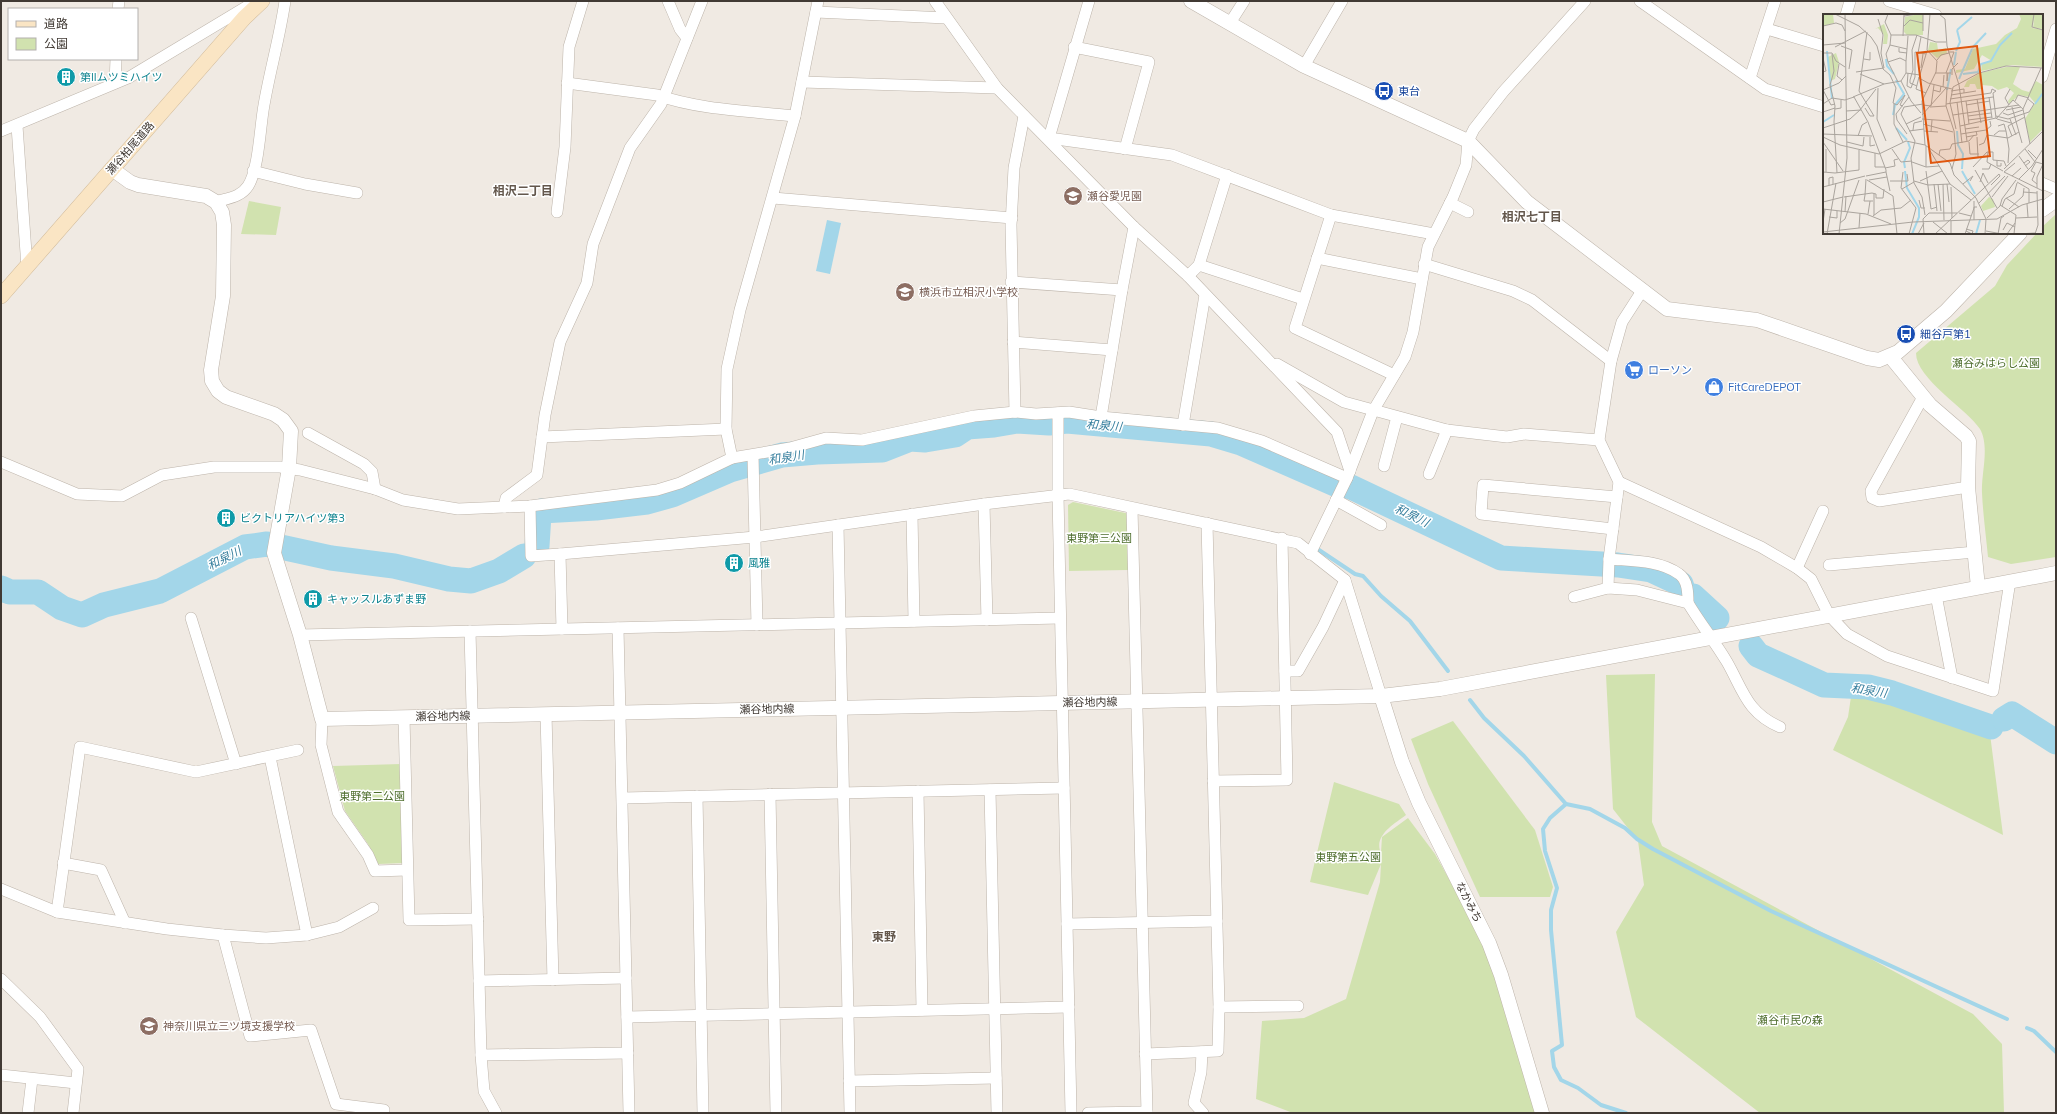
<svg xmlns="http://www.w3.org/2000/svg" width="2057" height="1114" viewBox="0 0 2057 1114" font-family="Mulish,'Noto Sans JP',sans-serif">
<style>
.green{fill:#d1e2af}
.water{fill:#a3d6e9}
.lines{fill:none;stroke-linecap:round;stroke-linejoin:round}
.stream{stroke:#a3d6e9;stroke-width:4}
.river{stroke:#a3d6e9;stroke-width:25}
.minor-casing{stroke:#bdb4aa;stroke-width:12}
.tertiary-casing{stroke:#bdb4aa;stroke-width:15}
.secondary-casing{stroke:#d0ba99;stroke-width:16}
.minor{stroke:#fff;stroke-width:11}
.tertiary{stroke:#fff;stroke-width:14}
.secondary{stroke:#fae5c4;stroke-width:15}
.labels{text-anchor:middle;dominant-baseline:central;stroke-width:3;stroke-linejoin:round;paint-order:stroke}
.culture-label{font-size:11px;fill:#0d838f;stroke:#fff;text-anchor:start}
.transit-label{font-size:11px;fill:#164399;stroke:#fff;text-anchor:start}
.street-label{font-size:11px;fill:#413a34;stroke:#fff}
.education-label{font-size:11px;fill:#785e54;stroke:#fff;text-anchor:start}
.park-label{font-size:11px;fill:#4e6e2d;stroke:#fff}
.shop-label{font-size:11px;fill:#366cbe;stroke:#fff;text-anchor:start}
.neighbourhood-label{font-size:12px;font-weight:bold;fill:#63574c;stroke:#fff}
.water-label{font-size:12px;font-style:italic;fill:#357e9d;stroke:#fff}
.inset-river{fill:none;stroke:#a3d6e9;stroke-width:2}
.inset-road{fill:none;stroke:#aaa49d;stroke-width:1}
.view{fill:#e0570e;fill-opacity:0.15;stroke:#e0570e;stroke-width:2}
.inset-edge{fill:none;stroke:#413a34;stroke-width:2}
</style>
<rect width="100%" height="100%" fill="#f0eae3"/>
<g class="green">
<path d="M249,201L281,207L276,235L241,234Z"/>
<path d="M2056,214V557L2011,564L1988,557C1986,536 1983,514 1982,493C1981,473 1990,447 1980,429C1967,409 1916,379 1916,353L1995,286L2007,265L2037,233H2042V227Z"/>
<path d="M1073,502L1130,514L1128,570L1069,571L1068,505Z"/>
<path d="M1655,674L1652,822L1662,846L1973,1014L2002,1044L2004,1113H1760L1636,1017L1616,932L1644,885L1638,841L1613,809L1606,675Z"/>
<path d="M1852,690L1882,696L1990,734L2003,835L1833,750L1848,717Z"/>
<path d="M1453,721L1535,830L1553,887L1550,897H1480L1428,784L1411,739Z"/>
<path d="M401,764L404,863L378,864L368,844L345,811L333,766Z"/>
<path d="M1334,782L1399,804L1406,815C1394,824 1373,836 1381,853L1382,837L1408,818L1435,854L1483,940L1514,1012L1536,1113H1293L1256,1099L1262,1021L1304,1018L1346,999L1380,882L1381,864L1368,895L1310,882Z"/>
</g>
<g class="water">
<path d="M827,220L841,223L830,274L816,271Z"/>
<path d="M1,588L10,592L8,604L1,602Z"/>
</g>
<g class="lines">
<g class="stream">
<path d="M1319,550L1355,574L1363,576L1381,596L1410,621L1448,671"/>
<path d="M1470,700L1484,718L1524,756L1566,804L1590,809L1625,828L1637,839L1653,849L1771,911L2007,1019"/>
<path d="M1566,804L1550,818L1543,829L1545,851L1557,888L1551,910V930L1562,1045L1552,1051L1554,1067L1561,1080L1578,1088L1601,1105L1626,1113"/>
<path d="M2027,1028L2034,1031L2056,1052"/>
</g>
<g class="river">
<path d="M537,546L539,514L541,511L596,508L647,502L672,495L730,470L782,455L817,452L882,450L910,439L925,440L955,435L967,427L994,425L1017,421L1049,423L1067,421L1211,434L1241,443L1335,484L1351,487L1501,558L1618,565L1651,570L1681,584L1683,590"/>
<path d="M1,588L10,592H38L62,608L82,615L104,605L160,591L245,547L267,544L331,558L394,566L449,579L471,581L499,571L524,556"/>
<path d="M1693,596L1717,618"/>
<path d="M1751,646L1758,655L1824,685L1868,687L1892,693L1991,727"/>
<path d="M2004,719L2012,714L2056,742"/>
</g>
<g class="minor-casing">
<g id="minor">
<path d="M668,1L680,29L687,38"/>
<path d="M935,1L997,88L1134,227L1188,276L1337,432L1350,471"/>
<path d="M1089,1L1049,138L1172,155L1331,215L1434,234"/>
<path d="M1640,1L1765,89L1824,107"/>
<path d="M1889,1L1936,15"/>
<path d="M118,9L119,1"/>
<path d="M816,12L946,18"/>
<path d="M1846,15L1850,1"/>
<path d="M1230,23L1244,1"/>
<path d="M1767,29L1824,46"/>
<path d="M1074,47L1149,62L1125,149"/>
<path d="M1304,66L1342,1"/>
<path d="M2042,77L2056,29"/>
<path d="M1750,78L1775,1"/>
<path d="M802,82L997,88"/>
<path d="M115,83L116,59"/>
<path d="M567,83L657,95C700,110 750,111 795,116"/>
<path d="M17,126L27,267"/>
<path d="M1,131L128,78L256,1"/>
<path d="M253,171L305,184L357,193"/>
<path d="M2042,183L2056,189"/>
<path d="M773,198L1012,218"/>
<path d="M216,202C228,198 241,197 248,186C259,169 260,126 264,105C270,70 280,36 285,1"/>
<path d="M1450,203L1468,212"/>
<path d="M557,212L565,147L569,47L583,1"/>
<path d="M1331,215L1295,328L1394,375"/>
<path d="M1317,258L1422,279"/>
<path d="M1424,264L1513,291L1532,300L1611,361"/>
<path d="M1199,265L1227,175"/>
<path d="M1188,276L1199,265L1303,299"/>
<path d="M1011,282L1122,290"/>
<path d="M1013,342L1112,350"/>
<path d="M1277,364L1344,402L1447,430L1507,437L1524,434L1599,440"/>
<path d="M1923,397L1871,491L1872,498L1879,501L1968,487"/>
<path d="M1015,412L1011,225L1014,168L1024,116"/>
<path d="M1058,413V495L1071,1113"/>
<path d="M1101,417L1122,290L1134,227"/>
<path d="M1183,425L1205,295"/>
<path d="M308,433L364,464L372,472L375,489"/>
<path d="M542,437L726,429"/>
<path d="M753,456L757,625"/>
<path d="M732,458L726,429L727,369L740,310L795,116L818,1"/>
<path d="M1,462L77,494L122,496L162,475L214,467H280L300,470L375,489L403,500L458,509L530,506L657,490L680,483L732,458L790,448L826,438L862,440L974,416L1015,412L1036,414L1069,412L1101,417L1218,428L1262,441L1347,478"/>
<path d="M1384,466L1397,417"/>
<path d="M1429,474L1447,430"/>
<path d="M1619,482L1761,547L1797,568L1811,579L1829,615L1847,634L1887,656L1993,691L2010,581"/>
<path d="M1336,500L1381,525"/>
<path d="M984,504L987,620"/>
<path d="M530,506L531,556L560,554L562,629"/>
<path d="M504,507L506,498L537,475L545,415L560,342L587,283L593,244L630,148L661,104L702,1"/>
<path d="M1132,508L1147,1113"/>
<path d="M912,514L914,621"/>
<path d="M838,525L850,1113"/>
<path d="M1613,529L1481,514L1483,485L1617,497"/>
<path d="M560,554L755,537L984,504L1069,494L1298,543L1345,580L1381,696"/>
<path d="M1310,554L1347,478L1373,411L1405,357L1413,332L1428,247L1453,197L1466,165L1468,141L1474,129L1503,92L1585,1"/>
<path d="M1609,559C1632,561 1660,560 1679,574C1688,580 1688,594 1688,603"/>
<path d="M1829,565L1975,552"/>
<path d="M1797,568L1823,511"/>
<path d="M1608,588L1609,559L1619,482L1599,440L1611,361L1622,322L1642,291"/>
<path d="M1936,595L1952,678"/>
<path d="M1574,597L1608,588L1637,590L1688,603C1700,623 1715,642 1727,662C1743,690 1747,713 1780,727"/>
<path d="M191,618L236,764"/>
<path d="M618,628L629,1113"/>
<path d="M470,631L481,1055L484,1091L496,1113"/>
<path d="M300,635L1060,618"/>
<path d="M1285,671H1298L1323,627L1345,580"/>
<path d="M546,714L553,980"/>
<path d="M404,717L409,920L478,919"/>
<path d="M322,719L321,745L338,812L368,855L375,871L407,870"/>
<path d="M270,757L307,935"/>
<path d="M1213,781L1287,780L1282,538"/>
<path d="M990,790L997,1113"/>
<path d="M918,791L922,1010"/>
<path d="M770,794L776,1113"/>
<path d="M697,796L703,1113"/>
<path d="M623,798L1064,788"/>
<path d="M63,863L101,870L125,923"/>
<path d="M1,889L57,912L167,929L223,935L266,938L307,935L339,927L373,908"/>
<path d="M57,912L80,747L196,772L298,750"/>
<path d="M1067,924L1217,921"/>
<path d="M223,935L250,1036L311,1030L336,1104L384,1110L383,1113"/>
<path d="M1,979L40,1017L78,1069L73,1113"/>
<path d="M479,981L626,978"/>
<path d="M1219,1007L1298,1006"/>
<path d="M627,1017L1069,1007"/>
<path d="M1202,1052L1201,1072L1194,1103L1203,1113"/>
<path d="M1145,1054L1218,1051L1219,1007L1207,523"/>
<path d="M481,1055L628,1053"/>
<path d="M1,1075L76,1083"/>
<path d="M849,1081L996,1078"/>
<path d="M28,1113L32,1079"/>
<path d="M1088,1113L1147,1112"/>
</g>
</g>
<g class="tertiary-casing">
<g id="tertiary">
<path d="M1191,1L1304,66L1468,141L1527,202L1667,309L1757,320L1867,358L1879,360L1898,352L1946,311L2020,233"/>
<path d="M112,169L130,182L138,185L206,196L216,202L222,212L224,225L223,296L211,370L212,381L218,391L226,397L274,414L283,420L291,431L289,468L274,553L300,635L322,719L1381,696L1440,689L2056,573"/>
<path d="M2042,210L2056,200"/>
<path d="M1890,356L1930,405L1966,436L1969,441L1968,487L1978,587"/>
<path d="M1381,696L1402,762L1419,803L1489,943L1501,975L1542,1113"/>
</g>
</g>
<g class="secondary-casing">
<path id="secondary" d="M1,296L244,18L262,1"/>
</g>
<use href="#minor" class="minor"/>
<use href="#tertiary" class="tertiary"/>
<use href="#secondary" class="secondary"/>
</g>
<defs>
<g id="building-disc" transform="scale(1)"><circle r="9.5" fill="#0f9aa8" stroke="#fff"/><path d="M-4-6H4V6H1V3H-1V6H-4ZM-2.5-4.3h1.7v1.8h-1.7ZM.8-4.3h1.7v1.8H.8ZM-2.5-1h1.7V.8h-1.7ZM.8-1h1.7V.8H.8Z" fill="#fff"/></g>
<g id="bus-disc" transform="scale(1)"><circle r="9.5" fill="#1a4fb4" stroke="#fff"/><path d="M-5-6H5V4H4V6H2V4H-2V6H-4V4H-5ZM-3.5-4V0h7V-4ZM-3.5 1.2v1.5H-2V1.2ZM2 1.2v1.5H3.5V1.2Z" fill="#fff"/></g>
<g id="school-disc" transform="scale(1)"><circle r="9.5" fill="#8d6e63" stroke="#fff"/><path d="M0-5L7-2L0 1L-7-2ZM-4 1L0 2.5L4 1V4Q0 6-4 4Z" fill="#fff"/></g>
<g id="supermarket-disc" transform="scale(1)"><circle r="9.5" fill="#3f7fe0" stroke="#fff"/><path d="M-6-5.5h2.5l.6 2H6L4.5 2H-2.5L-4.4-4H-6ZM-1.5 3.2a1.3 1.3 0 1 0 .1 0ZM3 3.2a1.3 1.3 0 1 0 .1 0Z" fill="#fff"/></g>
<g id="shop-disc" transform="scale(1)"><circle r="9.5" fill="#3f7fe0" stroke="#fff"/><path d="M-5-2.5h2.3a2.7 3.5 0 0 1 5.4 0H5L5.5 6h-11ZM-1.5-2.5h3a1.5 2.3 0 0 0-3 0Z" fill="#fff"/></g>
</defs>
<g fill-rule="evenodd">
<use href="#building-disc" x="66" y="77"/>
<use href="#bus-disc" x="1384" y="91"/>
<use href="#school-disc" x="1073" y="196"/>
<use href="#school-disc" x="905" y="292"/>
<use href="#bus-disc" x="1906" y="334"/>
<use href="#supermarket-disc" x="1634" y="370"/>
<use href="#shop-disc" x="1714" y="387"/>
<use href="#building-disc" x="226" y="518"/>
<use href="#building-disc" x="734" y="563"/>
<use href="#building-disc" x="313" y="599"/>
<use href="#school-disc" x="149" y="1026"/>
</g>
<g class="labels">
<g class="culture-label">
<text x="80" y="77">第IIムツミハイツ</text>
<text x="240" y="518">ビクトリアハイツ第3</text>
<text x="748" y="563">風雅</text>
<text x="327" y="599">キャッスルあずま野</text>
</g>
<g class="transit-label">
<text x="1398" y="91">東台</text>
<text x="1920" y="334">細谷戸第1</text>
</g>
<g class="street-label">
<text transform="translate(130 148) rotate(-49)">瀬谷柏尾道路</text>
<text transform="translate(1090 702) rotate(-1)">瀬谷地内線</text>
<text transform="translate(767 709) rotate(-1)">瀬谷地内線</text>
<text transform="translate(443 716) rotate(-1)">瀬谷地内線</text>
<text transform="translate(1469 902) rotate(63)">なかみち</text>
</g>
<g class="education-label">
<text x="1087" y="196">瀬谷愛児園</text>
<text x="919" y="292">横浜市立相沢小学校</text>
<text x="163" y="1026">神奈川県立三ツ境支援学校</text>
</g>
<g class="park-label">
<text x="1996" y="363">瀬谷みはらし公園</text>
<text x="1099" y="538">東野第三公園</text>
<text x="372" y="796">東野第二公園</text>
<text x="1348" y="857">東野第五公園</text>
<text x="1790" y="1020">瀬谷市民の森</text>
</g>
<g class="shop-label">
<text x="1648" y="370">ローソン</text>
<text x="1728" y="387">FitCareDEPOT</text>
</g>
<g class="neighbourhood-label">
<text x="523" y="190">相沢二丁目</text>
<text x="1532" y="216">相沢七丁目</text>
<text x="884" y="936">東野</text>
</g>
<g class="water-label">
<text transform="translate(1104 425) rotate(5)">和泉川</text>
<text transform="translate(786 457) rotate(-9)">和泉川</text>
<text transform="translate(1412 515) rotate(26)">和泉川</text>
<text transform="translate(224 558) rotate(-27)">和泉川</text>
<text transform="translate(1869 690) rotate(9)">和泉川</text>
</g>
</g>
<g transform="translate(1823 14)">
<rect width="220" height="220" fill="#f0eae3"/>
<path d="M0,0H10L11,9L0,12ZM96,0H100V21H84L81,18L82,3ZM196,0L212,1L209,14L220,16V53L189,51L158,57L159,50L169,47L159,41L151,55L133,59V56L142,55L150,35L173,30L182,21L194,14L198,5ZM212,0H220V15L210,14ZM61,10L65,21L64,30H60L61,21L55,14L52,15ZM107,28L114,29L115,36L123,34L124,39L114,44L105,36ZM13,39L16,48L12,65L7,67L5,43ZM183,53H197L190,70L199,76L206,78L213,67L220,71V115L207,128L202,105L212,89L207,83L196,81L186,90L185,87L191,79L184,73L175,76L169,72L159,71L158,75H154L152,70H147L146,73H141L144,67L157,59ZM166,183L170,185L172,193L160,197L158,192Z" fill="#d1e2af"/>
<path class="inset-river" d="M134,16L149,3M149,34L163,19M4,37L9,85M133,37L137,28L134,16M63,45L64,52L71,60M131,51L133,38M140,60L155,58L158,50L168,47L177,31L189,19M136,65L149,35M124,76L128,55M212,90L220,79M70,101L72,91L81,80L73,66M0,108L11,101M73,114L84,126M134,117L135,131L140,140L139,155M82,154L81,148L87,134L85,128M82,157L84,174L96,194V203L89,220M139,157L152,180M153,220L157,206"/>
<path class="inset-road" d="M12,0L36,12L48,23L54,32L60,55L67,61L73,74L70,89L74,91L82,81L77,91L80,92M65,0L62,8L68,21L67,31L84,35L85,22M116,0L122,5L124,32L136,71L144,127M211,0L209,13L220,16M81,2L94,0M0,12L13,9L19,11L22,17M80,13L87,6L100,9M100,17V0M68,21H93L113,28H123M80,22L81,0M0,31L22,29M18,32L29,36L26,55M12,33L43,17M76,34V38L84,39M104,37L96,64L105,69L129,75M0,39H9L13,47L22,53M95,39L98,23M9,40L11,57L7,71L12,92L11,108M0,44L3,57L0,58M41,45L47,46V38M114,46L118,41L126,39M83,47L84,35M65,48L63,40L67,31M16,50L14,62L19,66M98,54L100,40M33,58L61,54L58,39L60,21L55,5M112,59H128M123,59L131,38H125M124,59V67L125,59M37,60L61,70M129,61V55L135,49M96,63L93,75L103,79M78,67L88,87L98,99M75,68L65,48L77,44L83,47V59M84,72L88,74L92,63V38L103,40M84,72L85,59M94,72L87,69V66L90,56L89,36L94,21M120,73L121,61M55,74L54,105L63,127M124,74L123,92L131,117L133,140L129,155M0,76L16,69L23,62M0,76L8,91L12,90M110,76L117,78L118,72M128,77L141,75V79M128,81L153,77M30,83L61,70L78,67L83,59L97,61M166,83L169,104M127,85L168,79M154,85L158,109M143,87L146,110M192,87L195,81L206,84M134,88L139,129M0,90L9,84L22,86L31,83L45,108L63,156V158L43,162M71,90V110L80,128M100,90L81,93L78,100L92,127L88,144L91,169L99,183L102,201M123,90L170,83M100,91L108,92L111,71M143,91L167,87M186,91L182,84L187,75M107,93L123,92M189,93L199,129M42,94L47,102H51L36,77L44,18M12,95L18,94V86M183,96L198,93M23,97L38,96M0,98L12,94M180,99L185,101L200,96M99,101L123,74M130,101L196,91M145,102L168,99M173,102L185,105L206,98L211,90L205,85M99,105L127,107M173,105L190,86L200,95M174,105L188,109M187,105L193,121M145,106L169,103M11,108L14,159M83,110L98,103M100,110L130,118M137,112L173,104L170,79L173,77L169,75L168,79M175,112L181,110L183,117L186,135L185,149M0,114L27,105L37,96L53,75M133,115L127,89L130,73L156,59L183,52L220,54M142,115L156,113M90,116L91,109L99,107M86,117L101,115M101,117L115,118M108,118L109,106M0,120L49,122M84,120L74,106L73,100L86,83M138,120L163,116L168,112L167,107M171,121L176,117H183M35,122L39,111L44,108M189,122L185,112L202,103M0,123L17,131L56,140L83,127L102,131L127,149L131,161L153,184L163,205L162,220M47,123V132L52,131M143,123L154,121L153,117M154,123L155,143L158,144M0,128L20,157M24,128L40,132L41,123M146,128L147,140H156M207,130L200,95L218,54M102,131L99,87L113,58L114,47L104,36L107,0M156,131L161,129L164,121L185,124L196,118M103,132V153M69,135L78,148L89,147M106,135L127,170L148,186M202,135L212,148M205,136L214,145M165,138L164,148L180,157M52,139V153H62M116,141L117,136L127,135L129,130L146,127L151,121M196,142L205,155M174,146V152H178V149M89,148L103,153L116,152M201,149L205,146L207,148L202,152M150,153L164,138H170V146L181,147L183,152M62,154L72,152L71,146L75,145M159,155H166L168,150M181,155L220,117M152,156L174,194M103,157L108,195L114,193M0,158L12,159L36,156V136M3,158V135M63,158L67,177M80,158L78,174L93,194L86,220M181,158L220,177M181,158L192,149M189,162L198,154M196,165L209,152L220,135M44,166L70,182L74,220M46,166L64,163M67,167H85L84,160M91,167L105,171L127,170M97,167L119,157M157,168L160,159L165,169M194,168L206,175V189M111,170L114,197M115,170L118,197M120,170L121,206M124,170L126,188M140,170L150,162L147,167M214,170L209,166L212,159L208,157L213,148L220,150M6,171V164L10,163V170M168,171L177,162L176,160M0,173L42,162M128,173L129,204M214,174V163L220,150M79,175L91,168M200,178L214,179M51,180V201M42,181L43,165M42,181L41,187H50M21,183L49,179L53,180V184H60L61,175M169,183L185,162M183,184L196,193M96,186L98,194H102M0,188L20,183M156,189L182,162M204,190L205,203M177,191L193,201L191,220M179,192L182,185L191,180L194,169M0,195L43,200L68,210M186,195L200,182L201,174M22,198L23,182M136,199L148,202M45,200L47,187M50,202L58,196L78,194L88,186M6,203L14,204V197M164,204L177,192L179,185L193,166M193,204L214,203M151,206V193H154M0,208L2,195M110,208L125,220M17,209L22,205L36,166M36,214L37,199M180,216L184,209L192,213M143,217L149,220L150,217L143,215M163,217L179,220M0,218L90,208L174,205L199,191L220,185M4,220L13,169M16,220L24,144L22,0M95,220L101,209M101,220L100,205L106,199H134M112,220L176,160M128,220V207M142,220L151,194V187M175,220L178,204L181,202M184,220L192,209M194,220L212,219M212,220L215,211L214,177"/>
<path class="view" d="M154,32L167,142L108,149L94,39Z"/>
<rect width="220" height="220" class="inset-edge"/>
</g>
<rect width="2057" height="1114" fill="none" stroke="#413a34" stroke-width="4"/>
<rect x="8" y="8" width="130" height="52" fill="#ffffff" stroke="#b3b0ae"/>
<rect x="16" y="21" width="20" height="6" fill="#fae5c4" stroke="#b3b0ae"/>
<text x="44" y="28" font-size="12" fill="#413a34">道路</text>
<rect x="16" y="38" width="20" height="12" fill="#d1e2af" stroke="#b3b0ae"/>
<text x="44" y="48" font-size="12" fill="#413a34">公園</text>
</svg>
